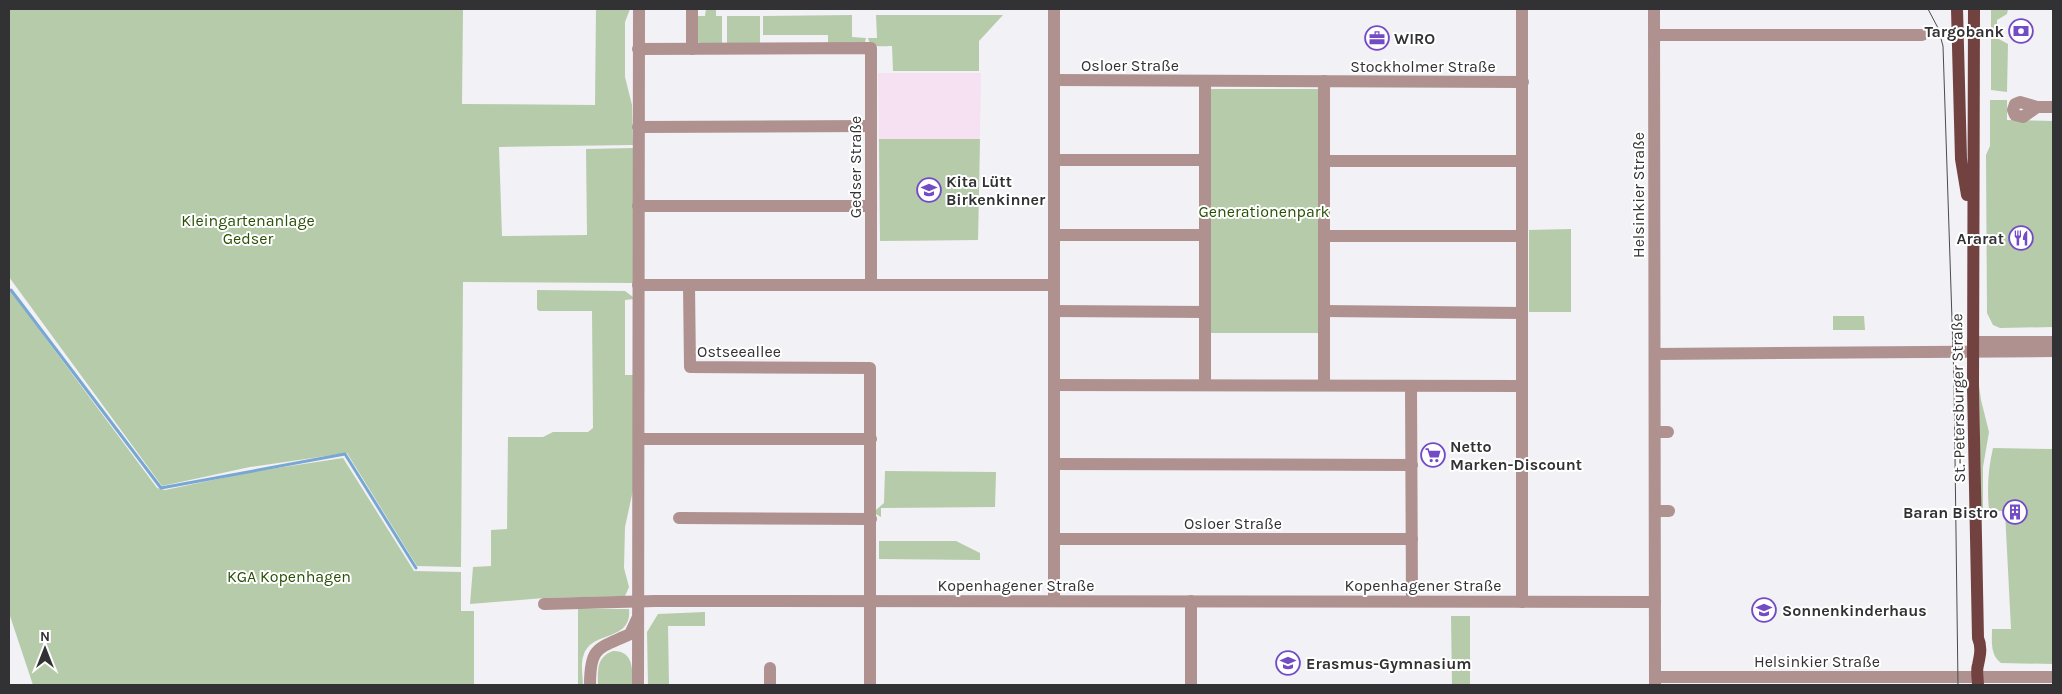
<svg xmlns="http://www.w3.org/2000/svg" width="2062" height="694" viewBox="0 0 2062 694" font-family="Karla,sans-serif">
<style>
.education{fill:#f5e1f1}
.green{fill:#b6cbaa}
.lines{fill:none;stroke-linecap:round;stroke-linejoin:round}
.stream{stroke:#78a8d2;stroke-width:3}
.minor{stroke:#af918f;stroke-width:12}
.major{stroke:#724240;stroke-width:12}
.tram{stroke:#4b4b4d;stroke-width:1}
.labels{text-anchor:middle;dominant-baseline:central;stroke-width:4;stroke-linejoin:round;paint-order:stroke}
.poi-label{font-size:16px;font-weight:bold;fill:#323234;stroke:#fff;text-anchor:start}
.street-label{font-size:16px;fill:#323234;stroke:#fff}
.park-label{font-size:16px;fill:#295104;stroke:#fff}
</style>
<rect width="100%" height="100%" fill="#f2f1f6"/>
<path class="education" d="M878,73H981L978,240L880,241Z"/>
<g class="green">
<path d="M9,9H463L462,104L595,105L596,9H630L625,22V77L632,105L633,145L499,147L502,236L587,235L586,149L633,148V283L463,282L461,567L417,566L347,453L250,467L162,486L9,277Z"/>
<path d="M706,9H716V16H722V46L699,44L696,35V16H705Z"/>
<path d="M1991,9H2008L2007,14L1997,20V38L2008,44L2007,92L1991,90Z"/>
<path d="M852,15V37L866,38L865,42L828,44V35H763V16Z"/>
<path d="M876,15H1003L979,41V71H893L892,46C883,46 870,49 868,38H877Z"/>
<path d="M727,16H760V45L727,46Z"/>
<rect x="1208" y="89" width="112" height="244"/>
<path d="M1990,100H2007V120L2053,121V327L2000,328L1993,325L1987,313L1986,155L1990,146Z"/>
<path d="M879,139H980L978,240L880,241Z"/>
<path d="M1571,229V312H1529V230Z"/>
<path d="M9,289L157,488L165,490L251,472L343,458L414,571L461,572V611H474V685H33L9,613Z"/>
<path d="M537,290L625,291L633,297L634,299L625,300V375H633V490L625,527L624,568L629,587L625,596L544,598L470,604L473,567L491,566V530L507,529L508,437H543L553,432H588L593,428L592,311H539L537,309Z"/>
<path d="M1833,316H1864L1865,330H1833Z"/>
<path d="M1979,385L1981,400L1989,432L1983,467V514H1981Z"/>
<path d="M1993,448L2053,449V664L2001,663C1990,655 1992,642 1992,629H2011L2005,511H1989C1987,489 1988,469 1993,448Z"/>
<path d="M885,471L996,472L995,507L881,508V517L876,514V510L884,503Z"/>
<path d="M879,541H956L980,553V560L879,559Z"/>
<path d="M578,609H629C632,642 593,630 584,654C580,663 583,676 583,685H578Z"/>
<path d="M705,612V626H668L669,685H648L647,632L658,614Z"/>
<path d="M1451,616H1470V685H1452Z"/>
<path d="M613,651C634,651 632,669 633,685H598C598,671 596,657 613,651Z"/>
</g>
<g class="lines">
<path class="stream" d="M11,290L161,488L345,454L416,568"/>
<g class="minor">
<path d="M692,9V49"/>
<path d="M1654,9L1655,685"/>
<path d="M1654,35H1922"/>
<path d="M638,49L871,48V285"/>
<path d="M1054,80L1523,82"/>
<path d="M1324,81V385"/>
<path d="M2037,107L2023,117L2015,115L2013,110L2015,104L2020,102L2037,107H2053"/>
<path d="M638,127L871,126"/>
<path d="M1054,160H1205"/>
<path d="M1324,161H1522"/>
<path d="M638,206H871"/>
<path d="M1054,235H1205"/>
<path d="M1324,236H1522"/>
<path d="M638,285H1054"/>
<path d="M689,285L690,367L870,368V685"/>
<path d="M1054,311L1205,312"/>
<path d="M1324,311L1522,313"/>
<path d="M1973,342H2053"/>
<path d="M1655,354L2053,351"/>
<path d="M1054,385L1522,386"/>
<path d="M1205,385V81"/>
<path d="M1411,386L1412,601"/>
<path d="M1655,432H1668"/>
<path d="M639,439H871"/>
<path d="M1054,464L1412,465"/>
<path d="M1655,511H1669"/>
<path d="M679,518L871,519"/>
<path d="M1054,539H1412"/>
<path d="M1054,601V9"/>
<path d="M1191,601V685"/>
<path d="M1522,602V9"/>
<path d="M544,604L655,601L1655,602"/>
<path d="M770,668V685"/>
<path d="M1655,677H2053"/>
<path d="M590,685C590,646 598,649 630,634L637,619"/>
<path d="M638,685L639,9"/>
</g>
<g class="major">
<path d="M1957,9L1961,159L1967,195"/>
<path d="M1974,9L1973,387L1978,638C1982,647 1980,656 1978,665C1976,671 1978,679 1978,685"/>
</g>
<path class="tram" d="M1928,9L1938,28L1943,46L1954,381L1958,685"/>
</g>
<defs>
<g id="bank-ring" transform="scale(1.25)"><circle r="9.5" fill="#fff" stroke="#734cc5" stroke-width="1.5"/><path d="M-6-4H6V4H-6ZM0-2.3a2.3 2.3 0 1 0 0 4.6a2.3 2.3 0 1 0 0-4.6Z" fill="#734cc5"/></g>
<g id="office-ring" transform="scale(1.25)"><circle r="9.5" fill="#fff" stroke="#734cc5" stroke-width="1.5"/><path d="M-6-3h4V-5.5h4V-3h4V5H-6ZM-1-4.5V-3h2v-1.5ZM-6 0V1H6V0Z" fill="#734cc5"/></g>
<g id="school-ring" transform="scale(1.25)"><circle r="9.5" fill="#fff" stroke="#734cc5" stroke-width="1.5"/><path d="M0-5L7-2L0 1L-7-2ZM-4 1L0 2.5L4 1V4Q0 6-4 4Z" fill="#734cc5"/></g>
<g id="restaurant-ring" transform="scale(1.25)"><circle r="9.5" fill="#fff" stroke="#734cc5" stroke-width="1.5"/><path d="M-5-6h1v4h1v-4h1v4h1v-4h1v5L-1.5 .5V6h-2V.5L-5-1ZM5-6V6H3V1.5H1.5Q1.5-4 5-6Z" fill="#734cc5"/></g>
<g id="supermarket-ring" transform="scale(1.25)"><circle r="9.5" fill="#fff" stroke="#734cc5" stroke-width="1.5"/><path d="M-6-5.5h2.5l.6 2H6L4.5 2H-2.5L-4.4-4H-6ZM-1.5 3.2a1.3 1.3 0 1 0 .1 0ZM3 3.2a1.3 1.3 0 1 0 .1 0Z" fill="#734cc5"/></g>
<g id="building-ring" transform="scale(1.25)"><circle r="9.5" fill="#fff" stroke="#734cc5" stroke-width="1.5"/><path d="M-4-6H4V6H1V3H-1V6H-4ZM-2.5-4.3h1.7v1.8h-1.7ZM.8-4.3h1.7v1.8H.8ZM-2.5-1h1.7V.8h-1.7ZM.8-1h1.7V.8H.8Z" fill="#734cc5"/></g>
</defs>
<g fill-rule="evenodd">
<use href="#bank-ring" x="2021" y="31"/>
<use href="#office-ring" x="1377" y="38"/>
<use href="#school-ring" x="929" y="190"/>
<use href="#restaurant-ring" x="2021" y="238"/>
<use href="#supermarket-ring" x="1433" y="455"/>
<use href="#building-ring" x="2015" y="512"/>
<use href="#school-ring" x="1764" y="610"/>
<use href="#school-ring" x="1288" y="663"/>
</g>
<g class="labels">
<g class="poi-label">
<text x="2004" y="31" text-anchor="end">Targobank</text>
<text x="1394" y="38">WIRO</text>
<text x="946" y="181">Kita Lütt<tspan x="946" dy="18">Birkenkinner</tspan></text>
<text x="2004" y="238" text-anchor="end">Ararat</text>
<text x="1450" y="446">Netto<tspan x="1450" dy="18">Marken-Discount</tspan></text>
<text x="1998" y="512" text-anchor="end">Baran Bistro</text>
<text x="1782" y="610">Sonnenkinderhaus</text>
<text x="1306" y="663">Erasmus-Gymnasium</text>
</g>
<g class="street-label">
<text x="1130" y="65">Osloer Straße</text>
<text x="1423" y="66">Stockholmer Straße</text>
<text transform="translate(855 167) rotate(-90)">Gedser Straße</text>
<text transform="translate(1638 195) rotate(-90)">Helsinkier Straße</text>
<text x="739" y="351">Ostseeallee</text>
<text transform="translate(1958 398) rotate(-91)">St.-Petersburger Straße</text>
<text x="1233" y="523">Osloer Straße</text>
<text x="1016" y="585">Kopenhagener Straße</text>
<text x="1423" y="585">Kopenhagener Straße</text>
<text x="1817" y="661">Helsinkier Straße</text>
</g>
<g class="park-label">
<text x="1264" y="211">Generationenpark</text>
<text x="248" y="220">Kleingartenanlage<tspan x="248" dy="18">Gedser</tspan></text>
<text x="289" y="576">KGA Kopenhagen</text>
</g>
</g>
<rect width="2062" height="694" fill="none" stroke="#323234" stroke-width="20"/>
<g transform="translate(45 649)" stroke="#ffffff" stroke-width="4" paint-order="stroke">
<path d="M0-4L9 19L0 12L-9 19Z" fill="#323234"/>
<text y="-8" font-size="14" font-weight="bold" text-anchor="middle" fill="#323234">N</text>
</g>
</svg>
